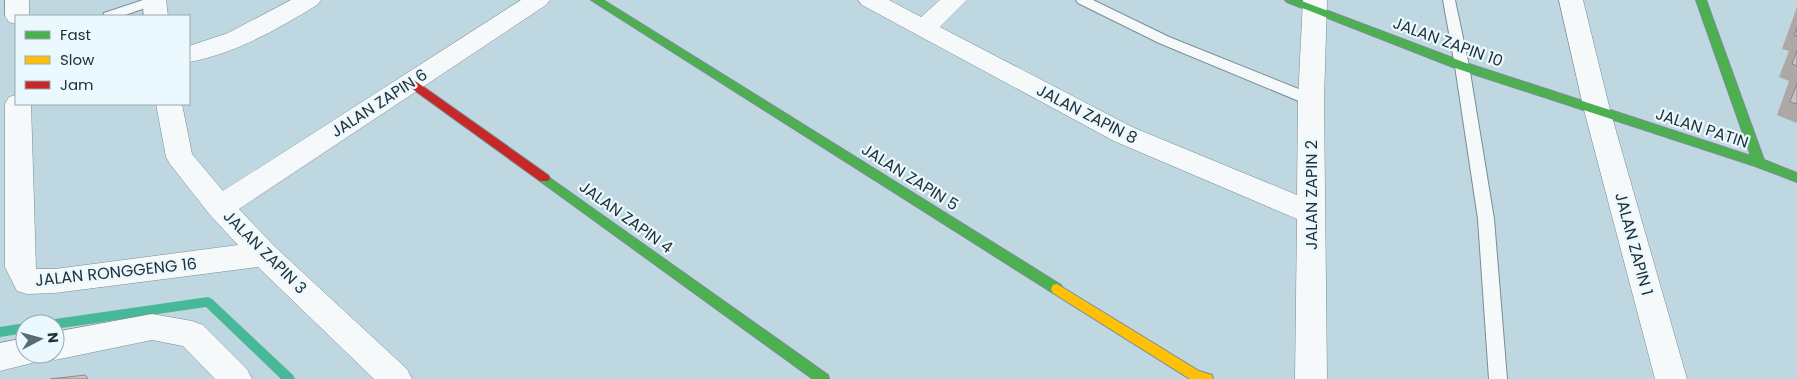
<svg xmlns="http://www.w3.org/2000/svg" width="1797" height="379" viewBox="0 0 1797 379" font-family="Poppins,sans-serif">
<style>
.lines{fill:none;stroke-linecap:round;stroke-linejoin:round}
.stream{fill:#47b898;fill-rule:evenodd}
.lane-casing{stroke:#7a8d94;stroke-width:2}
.street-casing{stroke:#7a8d94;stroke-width:1}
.fast-casing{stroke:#7a8d94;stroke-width:2}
.slow-casing{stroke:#7a8d94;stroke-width:2}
.jam-casing{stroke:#7a8d94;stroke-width:2}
.lane{fill:#f5f9fa;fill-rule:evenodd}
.street{fill:#f5f9fa;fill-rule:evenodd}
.fast{fill:#4caf50;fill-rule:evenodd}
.slow{fill:#ffc107;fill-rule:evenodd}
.jam{fill:#c62828;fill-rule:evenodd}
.wall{fill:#aca8a5}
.building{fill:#c8c3c0;stroke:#8c8886}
.labels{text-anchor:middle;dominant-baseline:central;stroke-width:4.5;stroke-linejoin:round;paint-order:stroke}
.street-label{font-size:16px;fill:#203239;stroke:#ebf8fe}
</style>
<rect width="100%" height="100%" fill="#bed7e0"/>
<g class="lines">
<g class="stream">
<path d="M208,297L212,299L293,375L295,379H281L206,307L55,329V324H49L51,321L55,319Z"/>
<path d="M25,323L27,324H25V333L0,337V327Z"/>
</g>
<g class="lane-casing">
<g id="lane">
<path d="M143,0H162L160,3L122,16H103L104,13Z"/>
<path d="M1076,0H1093L1169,37L1316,96L1318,100L1316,104H1306L1159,43L1078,3Z"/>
<path d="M1443,0H1455L1469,66L1494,219L1507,379H1489L1478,219L1455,66Z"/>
</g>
</g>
<g class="street-casing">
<g id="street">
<path d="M5,0H29V16H16V24L9,22L5,16Z"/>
<path d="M142,0H166L168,16H144Z"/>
<path d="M291,0H321L317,5C276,30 236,53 189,62V46L228,33Z"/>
<path d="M521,0H550L546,5L239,209L274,246L407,369L412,379H374L258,267L55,293L27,294L17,291L5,267V104L9,97L16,95V104H31L36,269H55L238,245L210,215L170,164L166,157L156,104H182L192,154L223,191Z"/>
<path d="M858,0H889L921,17L940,0H967L940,27L1132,127L1297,195L1298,100L1303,0H1327L1324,100L1327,379H1295L1297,219L1114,141L862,5Z"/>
<path d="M1559,0H1583L1610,110L1687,379H1655L1584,110Z"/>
<path d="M152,314L192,321L203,325L247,369L252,379H215L183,346L152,340L55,360L43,354H55V332Z"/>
<path d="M25,338V354H40L36,362L0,371V343Z"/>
</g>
</g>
<g class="fast-casing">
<g id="fast">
<path d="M591,0H603L1061,285L1063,289L1061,293L1057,294L1053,293Z"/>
<path d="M1285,0H1299L1466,63L1751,156L1696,0H1706L1764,160L1797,173V182L1755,166L1458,69L1287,2Z"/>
<path d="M544,174L828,375L829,379H813L540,181L538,178L540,175Z"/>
</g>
</g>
<g class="slow-casing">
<path id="slow" d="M1057,284L1199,371L1212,375L1213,379H1190L1053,293L1051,289L1053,285Z"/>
</g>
<g class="jam-casing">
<path id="jam" d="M411,78L548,175L550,178L548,181H540L407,85L406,82Z"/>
</g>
<use href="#lane" class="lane"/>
<use href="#street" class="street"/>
<use href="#fast" class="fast"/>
<use href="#slow" class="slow"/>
<use href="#jam" class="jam"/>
</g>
<path class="wall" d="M1797,7V123L1777,115L1789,81L1779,77L1789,51L1782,49Z"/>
<g class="building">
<path d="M1797,28V36L1794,35Z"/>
<path d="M1797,50V66L1792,64Z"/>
<path d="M1797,83V104L1790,102Z"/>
<path d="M85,375L88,379H50Z"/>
</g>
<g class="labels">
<g class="street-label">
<text transform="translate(1448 42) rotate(20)">JALAN ZAPIN 10</text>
<text transform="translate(379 103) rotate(-33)">JALAN ZAPIN 6</text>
<text transform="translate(1087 114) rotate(27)">JALAN ZAPIN 8</text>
<text transform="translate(1702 128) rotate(18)">JALAN PATIN</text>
<text transform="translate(910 177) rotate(32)">JALAN ZAPIN 5</text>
<text transform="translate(1311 195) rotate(-90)">JALAN ZAPIN 2</text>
<text transform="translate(626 217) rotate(36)">JALAN ZAPIN 4</text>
<text transform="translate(1634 244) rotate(75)">JALAN ZAPIN 1</text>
<text transform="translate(265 252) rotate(45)">JALAN ZAPIN 3</text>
<text transform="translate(116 272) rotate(-6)">JALAN RONGGENG 16</text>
</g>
</g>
<rect x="15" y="15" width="175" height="90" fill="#ebf8fe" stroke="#9aa9af"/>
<rect x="25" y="31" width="25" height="8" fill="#4caf50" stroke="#9aa9af"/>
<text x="60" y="40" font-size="15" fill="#203239">Fast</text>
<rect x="25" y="56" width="25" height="8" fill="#ffc107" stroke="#9aa9af"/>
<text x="60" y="65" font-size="15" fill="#203239">Slow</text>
<rect x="25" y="81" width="25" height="8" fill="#c62828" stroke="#9aa9af"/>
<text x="60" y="90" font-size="15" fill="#203239">Jam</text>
<g transform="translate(40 339) rotate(84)"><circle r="24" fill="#ebf8fe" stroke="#9aa9af"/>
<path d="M0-4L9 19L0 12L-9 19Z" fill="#576c73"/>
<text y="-8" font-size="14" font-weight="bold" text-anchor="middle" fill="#203239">N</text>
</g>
</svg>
